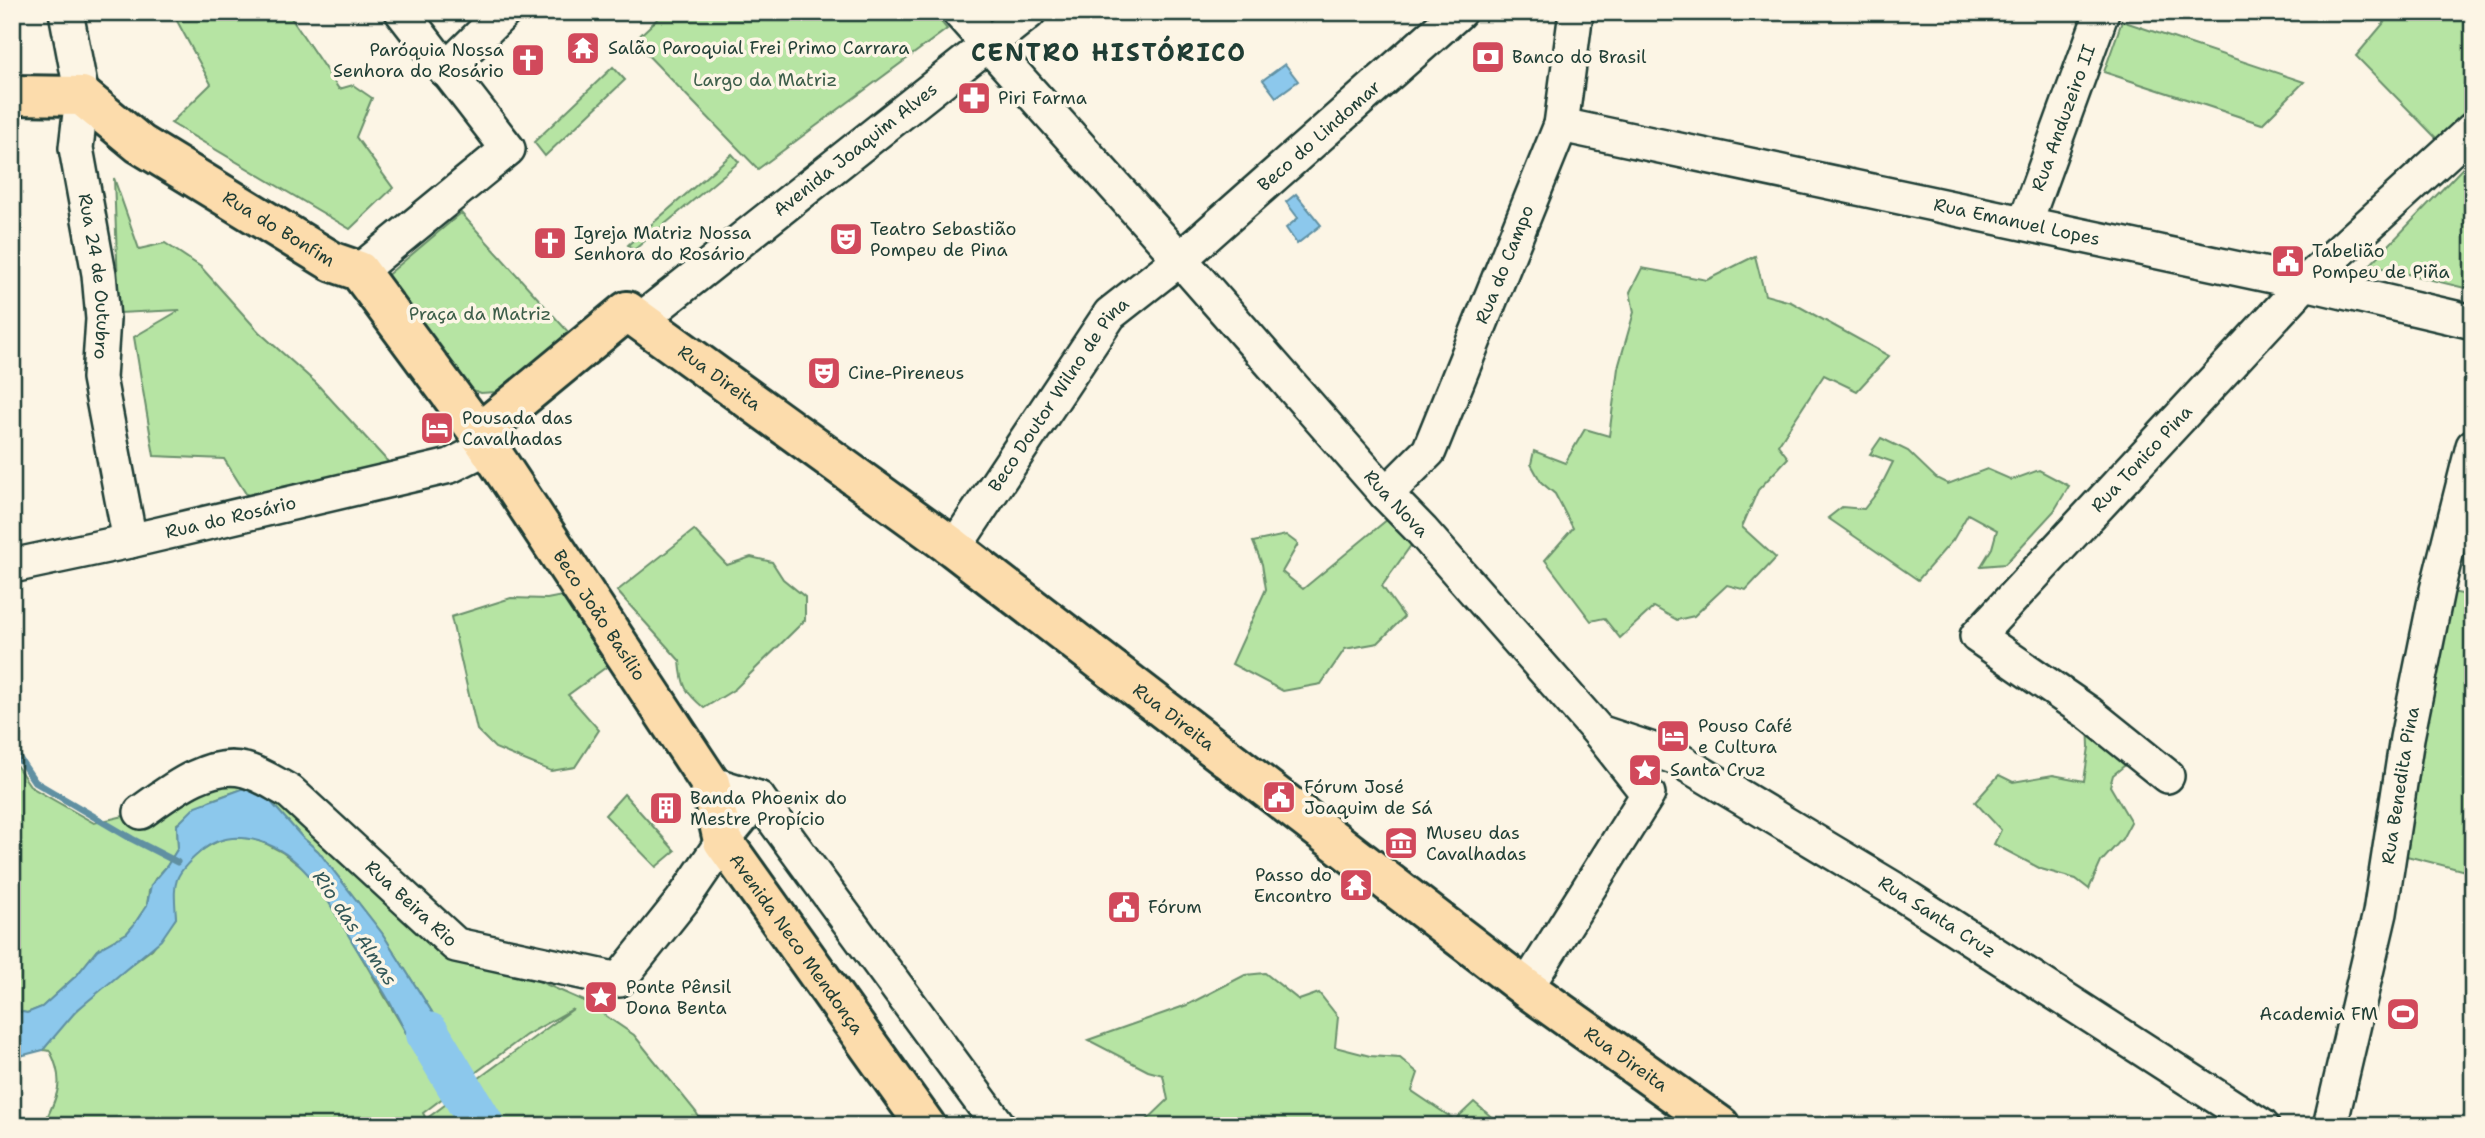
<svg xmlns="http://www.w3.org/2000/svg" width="2485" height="1138" viewBox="0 0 2485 1138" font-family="'Shantell Sans',sans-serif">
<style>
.green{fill:#b6e4a3;stroke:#6a906c;stroke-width:2}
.water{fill:#8cc8ec;stroke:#6090a2;stroke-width:2}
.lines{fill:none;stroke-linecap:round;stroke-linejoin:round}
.stream{stroke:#6090a2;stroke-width:7}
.river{stroke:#8cc8ec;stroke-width:44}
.minor-casing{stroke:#1f3d34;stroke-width:38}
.major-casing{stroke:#1f3d34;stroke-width:44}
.minor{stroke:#fcf5e5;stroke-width:33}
.major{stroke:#fcdcac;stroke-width:38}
.labels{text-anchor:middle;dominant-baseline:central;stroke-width:7;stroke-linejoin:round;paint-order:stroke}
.poi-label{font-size:18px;fill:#1f3d34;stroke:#fcf5e5;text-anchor:start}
.park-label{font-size:18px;fill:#3d5e4a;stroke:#fcf5e5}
.street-label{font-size:18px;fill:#1f3d34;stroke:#fcf5e5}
.water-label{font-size:19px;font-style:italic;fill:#355959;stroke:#fcf5e5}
.district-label{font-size:24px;font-weight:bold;letter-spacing:2px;fill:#1f3d34;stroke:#fcf5e5}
</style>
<rect width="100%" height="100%" fill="#fcf5e5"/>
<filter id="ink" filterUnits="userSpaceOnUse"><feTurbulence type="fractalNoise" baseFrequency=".0143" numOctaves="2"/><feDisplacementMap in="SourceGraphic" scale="14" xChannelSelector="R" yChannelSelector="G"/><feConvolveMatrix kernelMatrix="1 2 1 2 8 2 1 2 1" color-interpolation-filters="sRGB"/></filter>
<g filter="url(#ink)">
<g class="green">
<path d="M185,12H287L339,89L353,85L372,98L356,137L393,188L350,229L171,123L211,84L176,19Z"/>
<path d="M665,12H933L947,29L758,169L634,41Z"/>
<path d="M2393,12H2473V114L2442,144L2356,56Z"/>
<path d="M2122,21L2304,82L2262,124L2104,72Z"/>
<path d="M613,67L625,80L545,156L534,142Z"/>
<path d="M732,154L739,162L634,250L628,245Z"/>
<path d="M2473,157V290L2370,265Z"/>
<path d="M114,178L139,249L165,243L201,267L259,332L316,383L391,465L250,500L224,459L154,456L134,337L180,310L119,313Z"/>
<path d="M461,213L571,335L495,392L481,393L473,390L387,286L385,277Z"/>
<path d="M1755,256L1765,295L1791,302L1889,356L1857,391L1824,375L1778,445L1788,458L1758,490L1742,527L1776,558L1746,590L1727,585L1694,616L1677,620L1654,607L1620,638L1604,618L1591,621L1545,560L1573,528L1555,494L1541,482L1531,464L1534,451L1565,463L1585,429L1609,436L1618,368L1634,312L1630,292L1642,268L1707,280Z"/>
<path d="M1881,438L1908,451L1936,478L1948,484L1987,469L2012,480L2039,470L2069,486L2054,511L2005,564L1981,566L1992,548L1997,530L1968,514L1953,540L1918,580L1828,518L1842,507L1864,509L1879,490L1893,462L1870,454Z"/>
<path d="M1394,514L1419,534L1382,586L1404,617L1378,643L1345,649L1321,684L1283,691L1232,664L1266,589L1262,564L1253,542L1286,535L1298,544L1282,572L1303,589Z"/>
<path d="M694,530L727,565L751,557L772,562L783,579L805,597V620L735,689L704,708C685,692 682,686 680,661L617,591Z"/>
<path d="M2446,591L2473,596V873L2391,852Z"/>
<path d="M572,594L620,657L568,695L599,730L575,767L551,771L495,748L477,730L451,617L511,598L547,599Z"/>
<path d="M2088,720L2136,756L2113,775L2110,786L2131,822L2122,839L2101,862L2089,889L2076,879L2041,869L1994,844L2001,830L1975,802L1999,775L2013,782L2053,775L2084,781L2089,747Z"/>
<path d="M12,759L31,787L94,823L141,812L244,769L456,945L584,1001L634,1035L696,1112L704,1126H500L475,1081L573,1009L526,1035L471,1076L445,1039L432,1012L382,933L318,851L302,837L270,801L245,788L209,801L177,824L178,848L167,866L155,879L149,891L147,905L133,926L127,933L97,950L77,975L42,1007L27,1013L12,1010Z"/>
<path d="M624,794L675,851L656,867L605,815Z"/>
<path d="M230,837L253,839L267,844L282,852L305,870L328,900L411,1041L427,1064L452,1091L423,1113L426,1119L457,1096L475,1126H43C57,1096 66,1083 50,1051L43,1050L65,1022L97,991L152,949L176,918C175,909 173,899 173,890C175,863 207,844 230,837Z"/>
<path d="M1265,973L1299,1000L1319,993L1338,1017L1335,1047L1370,1056L1400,1058L1418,1073L1412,1091L1455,1120L1474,1102L1502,1126H1141L1168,1100L1163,1075L1148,1071L1088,1040L1187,1005L1245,975Z"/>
</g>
<g class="water">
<path d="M1285,64L1298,81L1276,97L1263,80Z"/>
<path d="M1296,194L1321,225L1297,244L1286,228L1298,218L1286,202Z"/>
<path d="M245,788L270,801L302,837L318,851L382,933L432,1012L445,1039L471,1076L452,1091C437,1075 423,1060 411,1042C403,1028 396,1013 388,999C375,976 359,954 346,931C333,909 321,887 303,869C277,841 231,824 199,853C171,877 174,884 176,918L161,940L76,1011L43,1050L20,1056L12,1063V1010L27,1013L42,1007L77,975L97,950L127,933L133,926L147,905L151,885L167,866L178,848L177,825L196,806Z"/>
<path d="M475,1081L500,1126H475L457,1096Z"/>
</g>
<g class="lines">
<path class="stream" d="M12,748L35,782L132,839L177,862"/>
<path class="river" d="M428,1034L483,1126"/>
<g class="minor-casing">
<g id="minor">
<path id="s1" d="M66,12L82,96L76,148L99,274L103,319L99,378L130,541"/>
<path id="s2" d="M959,12L1180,259L1386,494L1422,531L1599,732L1648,794L1526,988"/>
<path d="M445,70L504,12"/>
<path id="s3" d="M1561,125L2305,283L2473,322"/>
<path id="s4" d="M2025,223L2102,12"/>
<path d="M359,271L508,149L402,12"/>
<path id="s5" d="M639,321L1029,12"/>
<path id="s6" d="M1386,494L1429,451L1561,125L1576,12"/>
<path id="s7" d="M954,548L1110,314L1180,259L1459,12"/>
<path id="s8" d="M12,566L130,541L450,466L488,447"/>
<path id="s9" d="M1599,732L1674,757L1894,889L2262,1126"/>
<path id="s10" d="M2167,776L2090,714L1977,636L2305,283L2473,129"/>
<path d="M710,783L758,798L999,1126"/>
<path id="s11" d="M141,812C169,792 209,760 245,770C261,774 275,784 290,792L456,945L619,980L682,901L723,841L758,798"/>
<path id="s12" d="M2330,1126L2380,913L2407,738L2437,590L2473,446"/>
</g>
</g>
<g class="major-casing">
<g id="major">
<path id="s13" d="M12,95L82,96L140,144L333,262L359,271L479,433L710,783L723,841L926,1126"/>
<path id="s14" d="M479,433L627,311L954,548L1526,988L1720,1126"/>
</g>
</g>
<use href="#minor" class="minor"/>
<use href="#major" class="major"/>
</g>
</g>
<defs>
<g id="temple-square" transform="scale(1.75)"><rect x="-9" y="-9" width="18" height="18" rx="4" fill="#d1495b" stroke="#fcf5e5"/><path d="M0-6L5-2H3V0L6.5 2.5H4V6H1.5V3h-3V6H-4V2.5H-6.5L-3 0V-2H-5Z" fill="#fff"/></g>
<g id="bank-square" transform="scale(1.75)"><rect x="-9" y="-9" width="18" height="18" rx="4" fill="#d1495b" stroke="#fcf5e5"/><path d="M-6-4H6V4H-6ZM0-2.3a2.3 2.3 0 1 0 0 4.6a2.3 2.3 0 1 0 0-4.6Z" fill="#fff"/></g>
<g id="church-square" transform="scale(1.75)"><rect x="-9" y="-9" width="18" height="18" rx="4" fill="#d1495b" stroke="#fcf5e5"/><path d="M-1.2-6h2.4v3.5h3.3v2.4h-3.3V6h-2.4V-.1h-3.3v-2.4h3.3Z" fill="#fff"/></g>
<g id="pharmacy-square" transform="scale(1.75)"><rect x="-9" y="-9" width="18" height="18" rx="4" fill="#d1495b" stroke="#fcf5e5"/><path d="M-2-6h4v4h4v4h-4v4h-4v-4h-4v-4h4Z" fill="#fff"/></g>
<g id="theatre-square" transform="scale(1.75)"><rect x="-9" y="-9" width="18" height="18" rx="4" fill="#d1495b" stroke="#fcf5e5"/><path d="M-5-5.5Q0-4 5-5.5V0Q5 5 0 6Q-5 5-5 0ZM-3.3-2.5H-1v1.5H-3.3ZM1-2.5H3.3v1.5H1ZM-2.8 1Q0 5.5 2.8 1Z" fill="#fff"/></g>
<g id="civic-square" transform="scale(1.75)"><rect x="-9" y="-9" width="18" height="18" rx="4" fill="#d1495b" stroke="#fcf5e5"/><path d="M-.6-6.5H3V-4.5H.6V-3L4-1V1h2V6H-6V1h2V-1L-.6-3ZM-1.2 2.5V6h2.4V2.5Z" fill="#fff"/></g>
<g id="hotel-square" transform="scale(1.75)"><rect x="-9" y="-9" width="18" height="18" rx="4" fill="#d1495b" stroke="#fcf5e5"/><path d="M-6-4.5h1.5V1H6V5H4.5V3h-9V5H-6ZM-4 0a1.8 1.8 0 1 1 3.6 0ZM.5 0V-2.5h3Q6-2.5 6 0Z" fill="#fff"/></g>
<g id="sight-square" transform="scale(1.75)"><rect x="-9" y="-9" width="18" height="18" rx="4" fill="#d1495b" stroke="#fcf5e5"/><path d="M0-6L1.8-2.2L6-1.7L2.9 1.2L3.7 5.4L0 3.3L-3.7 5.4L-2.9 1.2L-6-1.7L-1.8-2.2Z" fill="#fff"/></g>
<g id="building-square" transform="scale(1.75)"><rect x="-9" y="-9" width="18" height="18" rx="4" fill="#d1495b" stroke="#fcf5e5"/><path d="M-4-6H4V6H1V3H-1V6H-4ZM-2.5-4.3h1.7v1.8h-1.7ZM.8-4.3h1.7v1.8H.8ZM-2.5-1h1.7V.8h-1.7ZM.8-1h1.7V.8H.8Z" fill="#fff"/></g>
<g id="museum-square" transform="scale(1.75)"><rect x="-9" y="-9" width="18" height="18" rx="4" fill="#d1495b" stroke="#fcf5e5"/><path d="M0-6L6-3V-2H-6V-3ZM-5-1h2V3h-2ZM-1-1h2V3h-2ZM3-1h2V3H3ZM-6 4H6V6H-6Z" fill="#fff"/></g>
<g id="stadium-square" transform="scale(1.75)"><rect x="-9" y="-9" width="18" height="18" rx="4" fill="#d1495b" stroke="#fcf5e5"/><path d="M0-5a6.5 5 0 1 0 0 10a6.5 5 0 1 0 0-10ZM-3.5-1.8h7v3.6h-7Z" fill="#fff"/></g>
</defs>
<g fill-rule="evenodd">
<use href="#temple-square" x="583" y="48"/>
<use href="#bank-square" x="1488" y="57"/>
<use href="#church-square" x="528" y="60"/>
<use href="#pharmacy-square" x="974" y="98"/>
<use href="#theatre-square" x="846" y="239"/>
<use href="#church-square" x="550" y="243"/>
<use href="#civic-square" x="2288" y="261"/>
<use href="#theatre-square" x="824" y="373"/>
<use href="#hotel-square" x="437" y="428"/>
<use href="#hotel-square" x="1673" y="736"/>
<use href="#sight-square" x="1645" y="770"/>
<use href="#civic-square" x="1279" y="797"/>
<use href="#building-square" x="666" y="808"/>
<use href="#museum-square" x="1401" y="843"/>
<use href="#temple-square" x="1356" y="885"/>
<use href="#civic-square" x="1124" y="907"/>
<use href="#sight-square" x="601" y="997"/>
<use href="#stadium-square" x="2403" y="1014"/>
</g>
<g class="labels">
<g class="poi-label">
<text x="608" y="48">Salão Paroquial Frei Primo Carrara</text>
<text x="504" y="50" text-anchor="end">Paróquia Nossa<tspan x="504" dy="21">Senhora do Rosário</tspan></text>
<text x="1512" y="57">Banco do Brasil</text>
<text x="998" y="98">Piri Farma</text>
<text x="870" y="229">Teatro Sebastião<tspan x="870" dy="21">Pompeu de Pina</tspan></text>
<text x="574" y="233">Igreja Matriz Nossa<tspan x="574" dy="21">Senhora do Rosário</tspan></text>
<text x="2312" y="251">Tabelião<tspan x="2312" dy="21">Pompeu de Piña</tspan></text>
<text x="848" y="373">Cine-Pireneus</text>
<text x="462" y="418">Pousada das<tspan x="462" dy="21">Cavalhadas</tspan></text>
<text x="1698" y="726">Pouso Café<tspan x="1698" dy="21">e Cultura</tspan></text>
<text x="1670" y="770">Santa Cruz</text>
<text x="1304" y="787">Fórum José<tspan x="1304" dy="21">Joaquim de Sá</tspan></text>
<text x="690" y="798">Banda Phoenix do<tspan x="690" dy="21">Mestre Propício</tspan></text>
<text x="1426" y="833">Museu das<tspan x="1426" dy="21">Cavalhadas</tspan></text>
<text x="1332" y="875" text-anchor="end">Passo do<tspan x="1332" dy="21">Encontro</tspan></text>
<text x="1148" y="907">Fórum</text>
<text x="626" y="987">Ponte Pênsil<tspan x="626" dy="21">Dona Benta</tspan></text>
<text x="2378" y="1014" text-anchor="end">Academia FM</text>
</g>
<g class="park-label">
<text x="765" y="80">Largo da Matriz</text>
<text x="480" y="314">Praça da Matriz</text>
</g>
<g class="street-label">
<text stroke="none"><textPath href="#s4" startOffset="112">Rua Anduzeiro II</textPath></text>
<text stroke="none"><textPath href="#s7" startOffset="556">Beco do Lindomar</textPath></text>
<text stroke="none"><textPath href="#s5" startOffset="276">Avenida Joaquim Alves</textPath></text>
<text stroke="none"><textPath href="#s3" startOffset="466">Rua Emanuel Lopes</textPath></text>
<text stroke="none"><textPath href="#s13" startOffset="308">Rua do Bonfim</textPath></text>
<text stroke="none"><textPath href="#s6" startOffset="262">Rua do Campo</textPath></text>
<text stroke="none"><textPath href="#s1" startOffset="268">Rua 24 de Outubro</textPath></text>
<text stroke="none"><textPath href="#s14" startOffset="306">Rua Direita</textPath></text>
<text stroke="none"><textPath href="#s7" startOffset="186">Beco Doutor Wilno de Pina</textPath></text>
<text stroke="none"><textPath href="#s10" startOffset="478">Rua Tonico Pina</textPath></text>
<text stroke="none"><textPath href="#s2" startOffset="658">Rua Nova</textPath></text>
<text stroke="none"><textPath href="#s8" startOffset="224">Rua do Rosário</textPath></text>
<text stroke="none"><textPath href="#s13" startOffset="819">Beco João Basílio</textPath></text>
<text stroke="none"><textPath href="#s14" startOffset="873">Rua Direita</textPath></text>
<text stroke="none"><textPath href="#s12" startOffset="348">Rua Benedita Pina</textPath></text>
<text stroke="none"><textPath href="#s11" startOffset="331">Rua Beira Rio</textPath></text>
<text stroke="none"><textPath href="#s9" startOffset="387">Rua Santa Cruz</textPath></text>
<text stroke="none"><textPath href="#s13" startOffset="1206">Avenida Neco Mendonça</textPath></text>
<text stroke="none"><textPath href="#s14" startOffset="1440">Rua Direita</textPath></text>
</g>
<g class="water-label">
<text transform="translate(355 928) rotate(56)">Rio das Almas</text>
</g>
<g class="district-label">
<text x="1109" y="53">CENTRO HISTÓRICO</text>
</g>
</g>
<rect width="2485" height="1138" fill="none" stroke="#fcf5e5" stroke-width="42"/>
<rect x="21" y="21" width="2443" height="1096" fill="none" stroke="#1f3d34" stroke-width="2.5" filter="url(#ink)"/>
</svg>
